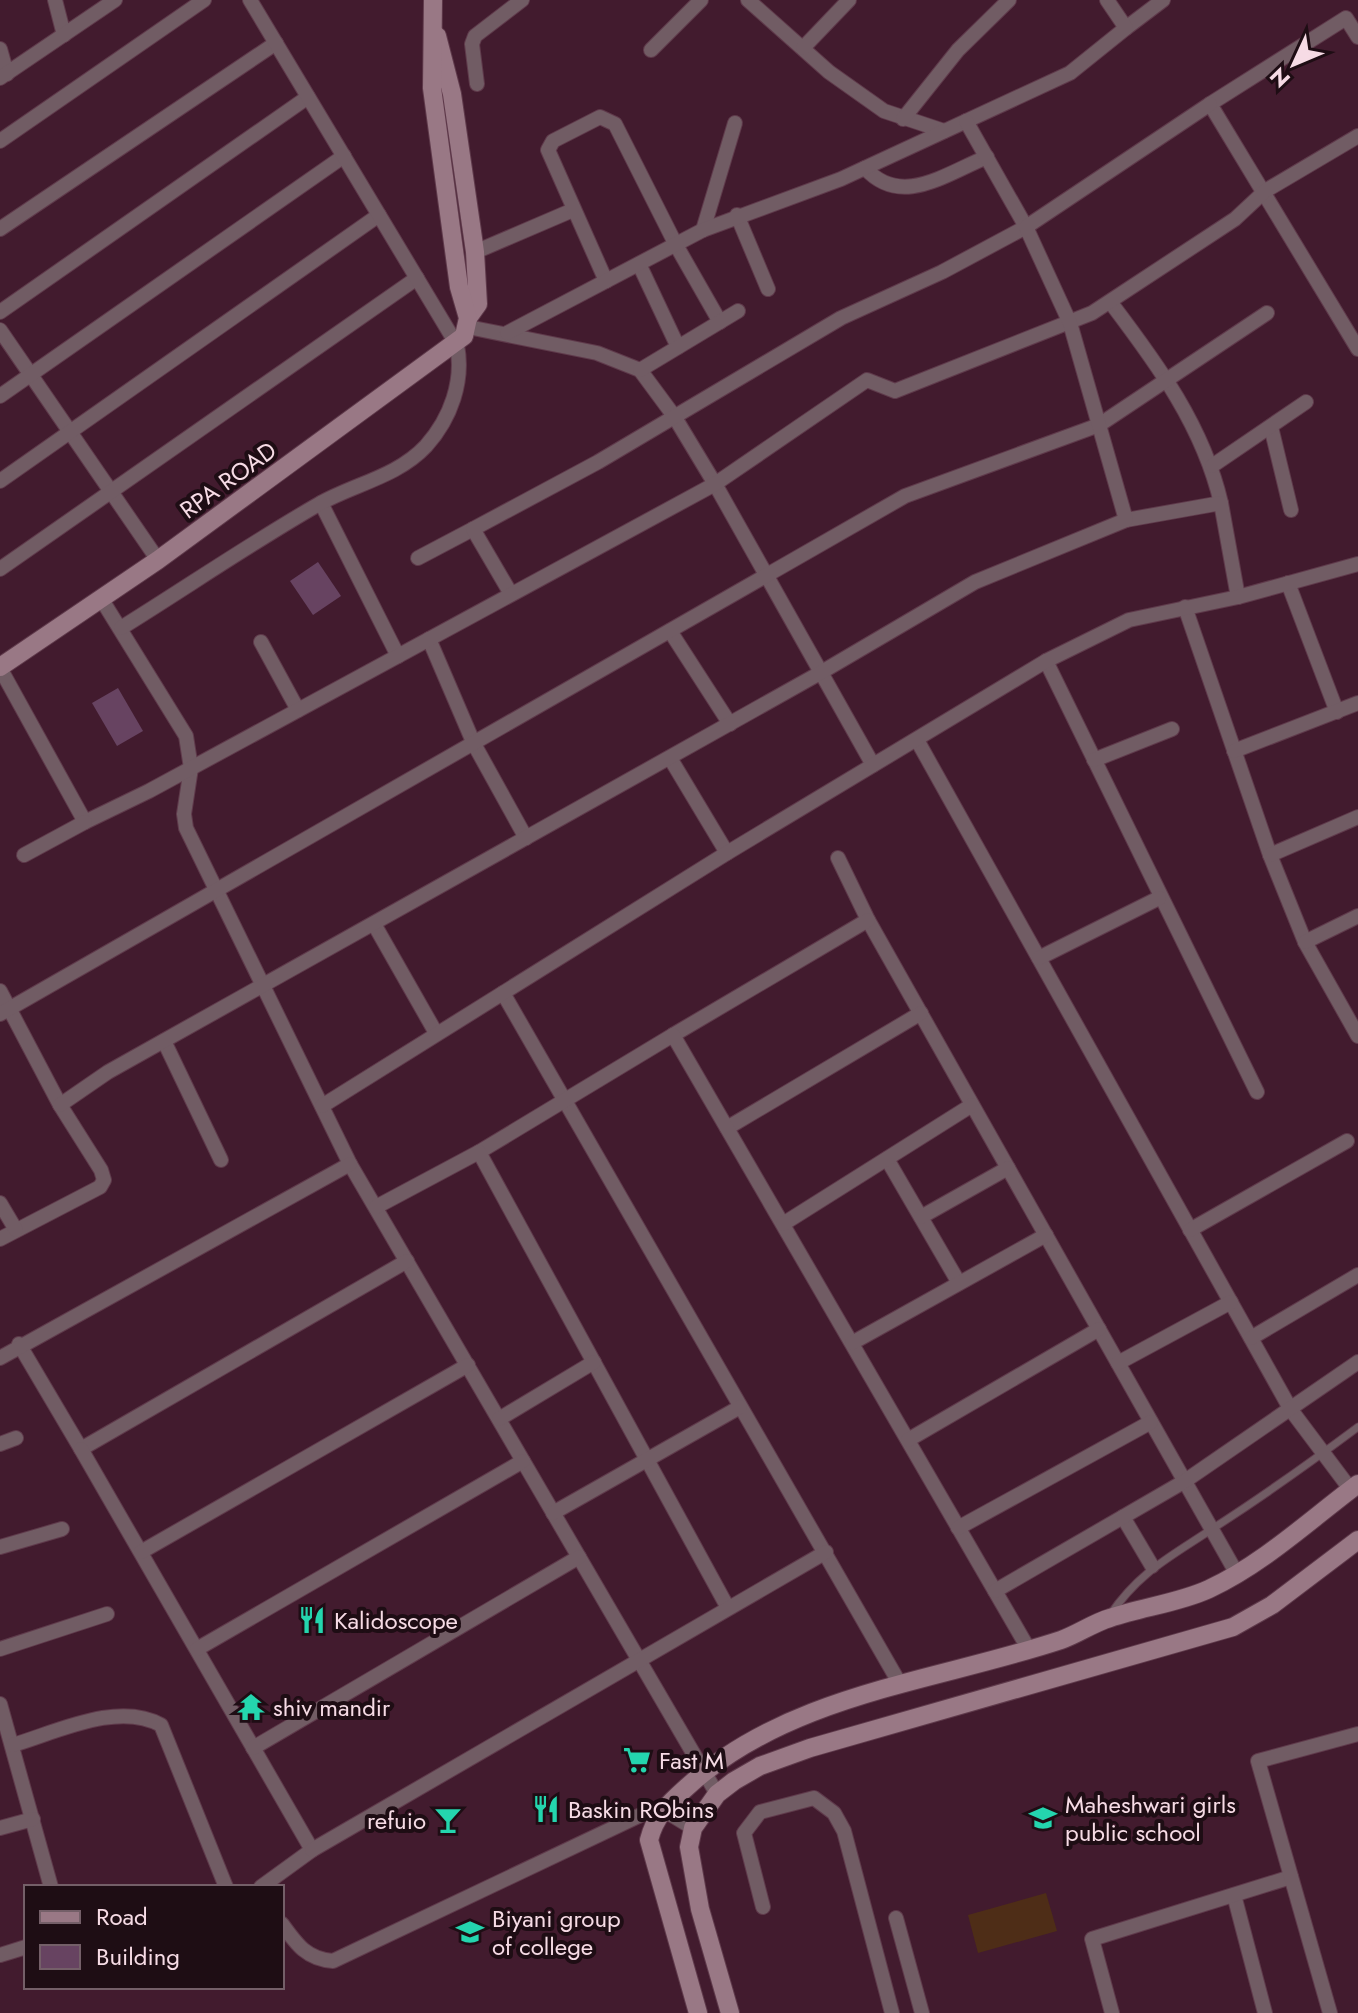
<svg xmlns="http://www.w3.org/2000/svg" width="1358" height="2013" viewBox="0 0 1358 2013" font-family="Jost,sans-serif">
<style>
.green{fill:#4e2d17}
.building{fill:#674361}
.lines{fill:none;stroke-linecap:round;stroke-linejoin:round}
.lane-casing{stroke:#5f3a4b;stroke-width:9}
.street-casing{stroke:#5f3a4b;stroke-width:16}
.secondary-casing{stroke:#5f3a4b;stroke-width:20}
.lane{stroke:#715c64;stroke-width:7}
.street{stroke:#715c64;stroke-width:14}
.secondary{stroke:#997885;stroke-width:18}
.labels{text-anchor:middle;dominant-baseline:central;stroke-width:8;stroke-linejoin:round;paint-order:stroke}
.street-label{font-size:24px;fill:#f6dbe5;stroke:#1e0d14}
.poi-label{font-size:24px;fill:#f6dbe5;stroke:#1e0d14;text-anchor:start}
</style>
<rect width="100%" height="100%" fill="#421b2e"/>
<path class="green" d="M1046,1893L1057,1931L978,1953L968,1915Z"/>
<g class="building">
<path d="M318,562L341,596L313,615L290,581Z"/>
<path d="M118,688L143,731L117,746L92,703Z"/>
</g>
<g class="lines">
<g class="lane-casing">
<path id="lane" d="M1110,1615C1139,1572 1170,1557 1212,1529C1262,1497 1311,1462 1358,1427"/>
</g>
<g class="street-casing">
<g id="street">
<path d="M55,0L64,35"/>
<path d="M748,0L829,72L884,111L944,131"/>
<path d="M1126,28L1163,0"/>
<path d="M1358,37L1346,18L1210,104L1358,349"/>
<path d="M803,48L849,0"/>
<path d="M0,49L7,74"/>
<path d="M651,50L701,0"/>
<path d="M0,78L115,0"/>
<path d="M477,84L472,44L475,36L522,0"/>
<path d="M903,119L958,50L1009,0"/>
<path d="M0,141L204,0"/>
<path d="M865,168C901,208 945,174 987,157"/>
<path d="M737,215L768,289"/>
<path d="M0,229L276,43"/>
<path d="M703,230L735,123"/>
<path d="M475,252L573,210"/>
<path d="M639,264L678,347"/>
<path d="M606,281L548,150L553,141L600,117L615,124L676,245L720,322"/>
<path d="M1111,303C1158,365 1203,426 1221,503"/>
<path d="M0,312L308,97"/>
<path d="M468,327L597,353L640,370L674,416L715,484L873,765"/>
<path d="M0,330L158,560"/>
<path d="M507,333L703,230L841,179L1070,73L1126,28L1107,0"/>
<path d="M640,370L738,311"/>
<path d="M0,396L344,156"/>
<path d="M1271,427L1291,510"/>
<path d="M1212,466L1306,402"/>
<path d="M0,481L379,215"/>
<path d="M321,503L398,656"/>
<path d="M1126,520L1221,503L1238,597"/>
<path d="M418,558L473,529"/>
<path d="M0,569L417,278"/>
<path d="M1288,583L1337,712"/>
<path d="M511,594L473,529L598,462L841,318L942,272L1026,227L966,121"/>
<path d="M102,600L186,736L191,768L184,814L186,828L350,1164L717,1794"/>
<path d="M1185,607L1270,855L1305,942L1358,1036"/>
<path d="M121,628C187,587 251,543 319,504C354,484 397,477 426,446C451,418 464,381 457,345L250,0"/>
<path d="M670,631L730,724"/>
<path d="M429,639L474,744L526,838"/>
<path d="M261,642L298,710"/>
<path d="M1046,661L1257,1092"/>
<path d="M0,668L85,822L149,791L715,484L867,380L895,391L1092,313L1235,219L1265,191L1358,136"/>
<path d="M917,740L1291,1410L1351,1490"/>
<path d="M1234,751L1358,703"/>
<path d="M670,758L727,853"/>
<path d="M1094,760L1172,729"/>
<path d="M24,855L85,822"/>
<path d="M1270,855L1358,817"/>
<path d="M838,858L868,920L1237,1574"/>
<path d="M374,924L436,1033"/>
<path d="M1305,942L1358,916"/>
<path d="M1039,958L1159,898"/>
<path d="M0,991L60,1105L101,1170L104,1180L100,1187L0,1239"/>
<path d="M503,993L900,1684"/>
<path d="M0,1014L905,496L1099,425L1267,313"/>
<path d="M673,1035L868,920"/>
<path d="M164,1041L221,1160"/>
<path d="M60,1105L108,1072L820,673L975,582L1126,520L1070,323L1026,227L1210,104"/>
<path d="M322,1106L727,853L1046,661L1129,620L1238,597L1358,564"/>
<path d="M727,1128L921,1013"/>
<path d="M479,1152L673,1035L1028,1648"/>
<path d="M887,1159L959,1283"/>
<path d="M0,1203L16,1230"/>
<path d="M376,1207L479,1152L728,1608"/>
<path d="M921,1217L1008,1168"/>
<path d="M783,1224L972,1105"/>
<path d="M1190,1230L1347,1141"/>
<path d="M1251,1338L1358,1275"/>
<path d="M852,1343L1046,1235"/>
<path d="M19,1344L81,1449L407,1261"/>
<path d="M0,1358L350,1164"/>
<path d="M1118,1363L1231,1302"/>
<path d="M499,1419L594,1362"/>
<path d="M908,1440L1099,1329"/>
<path d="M0,1444L16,1438"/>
<path d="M81,1449L312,1850L261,1887"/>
<path d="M553,1513L740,1407"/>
<path d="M1123,1517L1152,1566"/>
<path d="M958,1528L1151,1422"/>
<path d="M0,1547L62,1529"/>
<path d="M141,1552L468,1365"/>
<path d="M995,1591L1185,1481L1358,1362"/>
<path d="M0,1649L107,1614"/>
<path d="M197,1649L523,1461"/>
<path d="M0,1704L51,1887"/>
<path d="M13,1745C57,1732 118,1701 161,1725L226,1887"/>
<path d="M253,1748L579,1557"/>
<path d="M0,1828L33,1819"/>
<path d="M312,1850L826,1552"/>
<path d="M1234,1895L1265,2013"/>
<path d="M763,1907L744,1833L760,1812L814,1798L834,1813L844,1831L892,2013"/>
<path d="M896,1918L922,2013"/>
<path d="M282,1924C297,1945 307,1959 333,1961L647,1812L662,1809L693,1828"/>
<path d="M0,1955L26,1947"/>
<path d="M1112,2013L1092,1939L1291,1877"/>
<path d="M1330,2013L1258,1761L1358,1734"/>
</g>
</g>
<g class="secondary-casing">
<g id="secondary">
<path d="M437,36L452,94L475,252L478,304L468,318"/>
<path d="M0,667L158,560L464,336L468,318L459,287L432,88L433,0"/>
<path d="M698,2013L649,1840C655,1816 668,1804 687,1787C789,1694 934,1682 1061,1640C1078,1634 1093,1623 1110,1618C1142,1607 1179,1603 1209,1589C1263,1564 1311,1519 1358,1484"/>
<path d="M730,2013L700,1909L689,1847L693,1828L717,1794L734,1781L760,1766L810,1748L1233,1627L1272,1605L1358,1540"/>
</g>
</g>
<use href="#lane" class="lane"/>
<use href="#street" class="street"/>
<use href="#secondary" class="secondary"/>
</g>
<defs>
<g id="restaurant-bare" transform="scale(2.16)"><path d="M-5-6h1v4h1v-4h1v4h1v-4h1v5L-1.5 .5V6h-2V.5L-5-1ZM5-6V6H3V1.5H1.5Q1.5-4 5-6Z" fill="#24d5ae" stroke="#1e0d14" stroke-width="2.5" paint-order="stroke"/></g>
<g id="temple-bare" transform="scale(2.16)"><path d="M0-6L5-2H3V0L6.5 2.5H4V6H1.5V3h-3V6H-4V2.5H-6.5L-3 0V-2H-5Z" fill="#24d5ae" stroke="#1e0d14" stroke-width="2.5" paint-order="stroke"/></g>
<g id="supermarket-bare" transform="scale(2.16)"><path d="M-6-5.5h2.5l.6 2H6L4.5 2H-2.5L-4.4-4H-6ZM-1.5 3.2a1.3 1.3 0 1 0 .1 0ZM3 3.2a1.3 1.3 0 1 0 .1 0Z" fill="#24d5ae" stroke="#1e0d14" stroke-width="2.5" paint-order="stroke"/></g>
<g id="school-bare" transform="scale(2.16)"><path d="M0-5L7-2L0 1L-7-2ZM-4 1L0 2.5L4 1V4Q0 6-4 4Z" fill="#24d5ae" stroke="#1e0d14" stroke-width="2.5" paint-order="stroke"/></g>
<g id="bar-bare" transform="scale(2.16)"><path d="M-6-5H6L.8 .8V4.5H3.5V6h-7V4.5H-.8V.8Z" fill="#24d5ae" stroke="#1e0d14" stroke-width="2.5" paint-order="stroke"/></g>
<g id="university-bare" transform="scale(2.16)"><path d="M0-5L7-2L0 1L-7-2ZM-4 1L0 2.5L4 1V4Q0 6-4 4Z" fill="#24d5ae" stroke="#1e0d14" stroke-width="2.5" paint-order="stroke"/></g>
</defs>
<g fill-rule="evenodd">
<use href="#restaurant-bare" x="312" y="1620"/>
<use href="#temple-bare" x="251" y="1707"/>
<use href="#supermarket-bare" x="637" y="1760"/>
<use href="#restaurant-bare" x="546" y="1809"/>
<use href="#school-bare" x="1043" y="1818"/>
<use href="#bar-bare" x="448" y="1820"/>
<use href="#university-bare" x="470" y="1932"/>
</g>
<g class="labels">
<g class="street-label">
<text transform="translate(228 480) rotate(-36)">RPA ROAD</text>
</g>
<g class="poi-label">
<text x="334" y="1620">Kalidoscope</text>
<text x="273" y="1707">shiv mandir</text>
<text x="659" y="1760">Fast M</text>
<text x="1065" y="1804">Maheshwari girls<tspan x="1065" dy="28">public school</tspan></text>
<text x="568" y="1809">Baskin RObins</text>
<text x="426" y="1820" text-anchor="end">refuio</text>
<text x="492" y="1918">Biyani group<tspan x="492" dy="28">of college</tspan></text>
</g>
</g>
<rect x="24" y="1885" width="260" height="104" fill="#1e0d14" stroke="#745f68" stroke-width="2"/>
<rect x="40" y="1911" width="40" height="12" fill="#997885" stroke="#745f68" stroke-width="2"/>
<text x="96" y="1925" font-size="24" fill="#f6dbe5">Road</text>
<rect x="40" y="1945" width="40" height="24" fill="#674361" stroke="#745f68" stroke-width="2"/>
<text x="96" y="1965" font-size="24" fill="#f6dbe5">Building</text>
<g transform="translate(1294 64) rotate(226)" stroke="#1e0d14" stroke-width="6" paint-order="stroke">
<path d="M0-6L14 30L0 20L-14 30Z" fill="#f6dbe5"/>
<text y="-12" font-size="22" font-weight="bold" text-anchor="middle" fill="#f6dbe5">N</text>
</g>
</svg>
